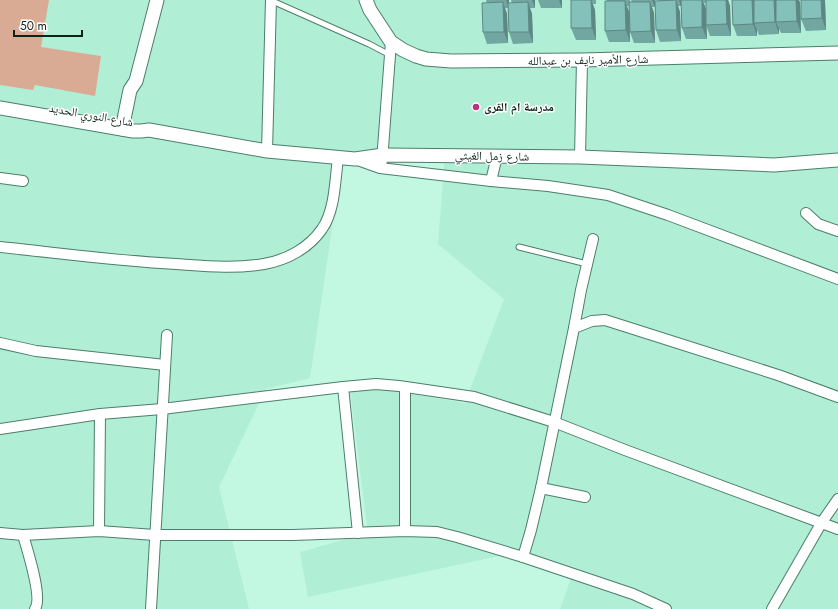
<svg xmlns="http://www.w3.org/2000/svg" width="838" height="609" viewBox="0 0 838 609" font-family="Jost,'Noto Naskh Arabic',sans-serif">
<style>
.built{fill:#b0eed5}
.green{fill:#d9ab94}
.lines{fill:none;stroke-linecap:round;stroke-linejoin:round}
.service-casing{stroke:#4c7e6b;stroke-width:7}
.minor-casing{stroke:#4c7e6b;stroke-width:12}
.tertiary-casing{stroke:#4c7e6b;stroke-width:15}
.service{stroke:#fff;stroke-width:5}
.minor{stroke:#fff;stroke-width:10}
.tertiary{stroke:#fff;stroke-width:13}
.wall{fill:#72a6a1;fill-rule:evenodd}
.shaded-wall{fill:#5d8783}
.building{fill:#85c1bb;stroke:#5d8783}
.poi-dot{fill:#b53581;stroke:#fff;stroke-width:1.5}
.labels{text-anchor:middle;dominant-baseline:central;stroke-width:3;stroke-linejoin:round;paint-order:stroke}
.street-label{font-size:12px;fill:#0d221a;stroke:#fff}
.poi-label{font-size:12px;font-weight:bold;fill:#0d221a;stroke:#fff;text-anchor:start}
</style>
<rect width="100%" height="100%" fill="#c2f7e1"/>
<path class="built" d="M0,0H838V609H560L571,578L499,556L308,597L300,552L368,533L349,383L465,403L504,299L438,244L445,155L341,167L310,378L266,389L219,487L249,609H0Z"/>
<path class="green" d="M0,0H49L41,47L101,56L95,96L35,85L33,90L0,85Z"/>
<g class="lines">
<g class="service-casing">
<g id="service">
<path d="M270,0L369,44L390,55"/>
<path d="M519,247L587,264"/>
</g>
</g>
<g class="minor-casing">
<g id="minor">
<path d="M267,151L271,0"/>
<path d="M580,157L582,60"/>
<path d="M355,159L380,168L491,181L548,186L608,195L668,215L838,279"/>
<path d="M382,161L391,42"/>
<path d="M0,178L23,181"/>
<path d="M491,181L497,156"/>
<path d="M806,213L818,224L838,231"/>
<path d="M0,247C59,253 117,261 176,264C205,266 234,269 264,264C287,260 309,248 322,229C335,211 335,180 338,158"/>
<path d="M574,328L581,290L593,239"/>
<path d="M0,343L36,351L165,365"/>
<path d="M343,387L358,533"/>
<path d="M0,429L100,414L162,409L343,387L376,384L399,386L474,397L554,422L625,450L838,529"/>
<path d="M541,488L585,497"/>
<path d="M99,531L100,414"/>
<path d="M405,531V387"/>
<path d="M0,533L23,535L99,531L155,535H293L405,531L437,532L457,537L523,557L633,594L666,609"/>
<path d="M23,535C27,549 43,598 35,609"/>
<path d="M523,557L531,530L541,488L574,328L592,321L605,320L778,375L838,397"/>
<path d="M151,609L167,335"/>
<path d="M772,609L822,522L838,499"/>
</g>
</g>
<g class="tertiary-casing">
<g id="tertiary">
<path d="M366,0L370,10L391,42L403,50L416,56L426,59L451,61L582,60L838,53"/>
<path d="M0,108L133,131H141L149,130L267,151L355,159L383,155L580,157L774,165L838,160"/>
<path d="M122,129L130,90L136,81L157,0"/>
</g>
</g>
<use href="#service" class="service"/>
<use href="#minor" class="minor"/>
<use href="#tertiary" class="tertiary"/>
</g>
<g class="wall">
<path d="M486,0H509V3H512L511,0H535V8H530L532,14L533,43L513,44L509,32L508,8H505L507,14L508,43L487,44L483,32L487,3Z"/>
<path d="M538,0H562V8H541Z"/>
<path d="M571,0H596V4H593L595,10L596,40H576L571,28Z"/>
<path d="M607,0H630V2H632L631,0H655V7H652L654,13L655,43H634L630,32L629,6H627L629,12L630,42H609L605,31Z"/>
<path d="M658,0H681V6H678L680,12L681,41L660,42L656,30Z"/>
<path d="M681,0H731H728L730,6L731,36H710L706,25L707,39H686L682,28ZM704,3H706V9Z"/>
<path d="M732,0H799L800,3L801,33H781L779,29V34L759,35L757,30V36H737L733,25Z"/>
<path d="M825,1L826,30L806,31L801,19Z"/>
</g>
<g class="shaded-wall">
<path d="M506,0H509V8Z"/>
<path d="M532,0H535V8Z"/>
<path d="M559,0H562V8Z"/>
<path d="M591,0L595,10L596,40L592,28Z"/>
<path d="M652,0H655V7Z"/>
<path d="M676,0L680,12L681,41L677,30Z"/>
<path d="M679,0H681V6Z"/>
<path d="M702,0L706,9L707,39L702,27Z"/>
<path d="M726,0H728L730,6L731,36L727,24Z"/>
<path d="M752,0H754V23L757,30V36L753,24Z"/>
<path d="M774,0H777L776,22L779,29V34L775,22Z"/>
<path d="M796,0H799L800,3L801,33L797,21Z"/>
<path d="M821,0H825V1L826,30L822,18Z"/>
<path d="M625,1L629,12L630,42L626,30Z"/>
<path d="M503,2L507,14L508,43L504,32Z"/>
<path d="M528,2L532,14L533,43L529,32Z"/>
<path d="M650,2L654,13L655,43L651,31Z"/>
</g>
<g class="building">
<path d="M571,0H591L592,28H571Z"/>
<path d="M676,0L677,30H656L655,1Z"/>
<path d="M681,0H702V27L682,28Z"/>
<path d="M706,0H726L727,24L706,25Z"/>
<path d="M732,0H752L753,24L733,25Z"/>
<path d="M754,0H774L775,22L754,23Z"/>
<path d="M776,0H796L797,21L776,22Z"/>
<path d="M801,0H821L822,18L801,19Z"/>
<path d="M605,1H625L626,30L605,31Z"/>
<path d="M503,2L504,32H483L482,3Z"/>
<path d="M528,2L529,32H509L508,3Z"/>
<path d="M629,2H650L651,31L630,32Z"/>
</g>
<circle class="poi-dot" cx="476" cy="107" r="4"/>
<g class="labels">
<g class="street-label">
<text transform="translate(588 60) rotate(-1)">شارع الأمير نايف بن عبدالله</text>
<text transform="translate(91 115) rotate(10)">شارع النوري الحديد</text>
<text transform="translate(492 156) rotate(1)">شارع زمل الغيثي</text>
</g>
<g class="poi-label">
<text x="484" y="107">مدرسة ام القرى</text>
</g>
</g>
<path d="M14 30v6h68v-6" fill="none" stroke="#0d221a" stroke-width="2"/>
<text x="20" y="30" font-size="12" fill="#0d221a" stroke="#ffffff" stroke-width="3" paint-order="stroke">50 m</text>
</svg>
